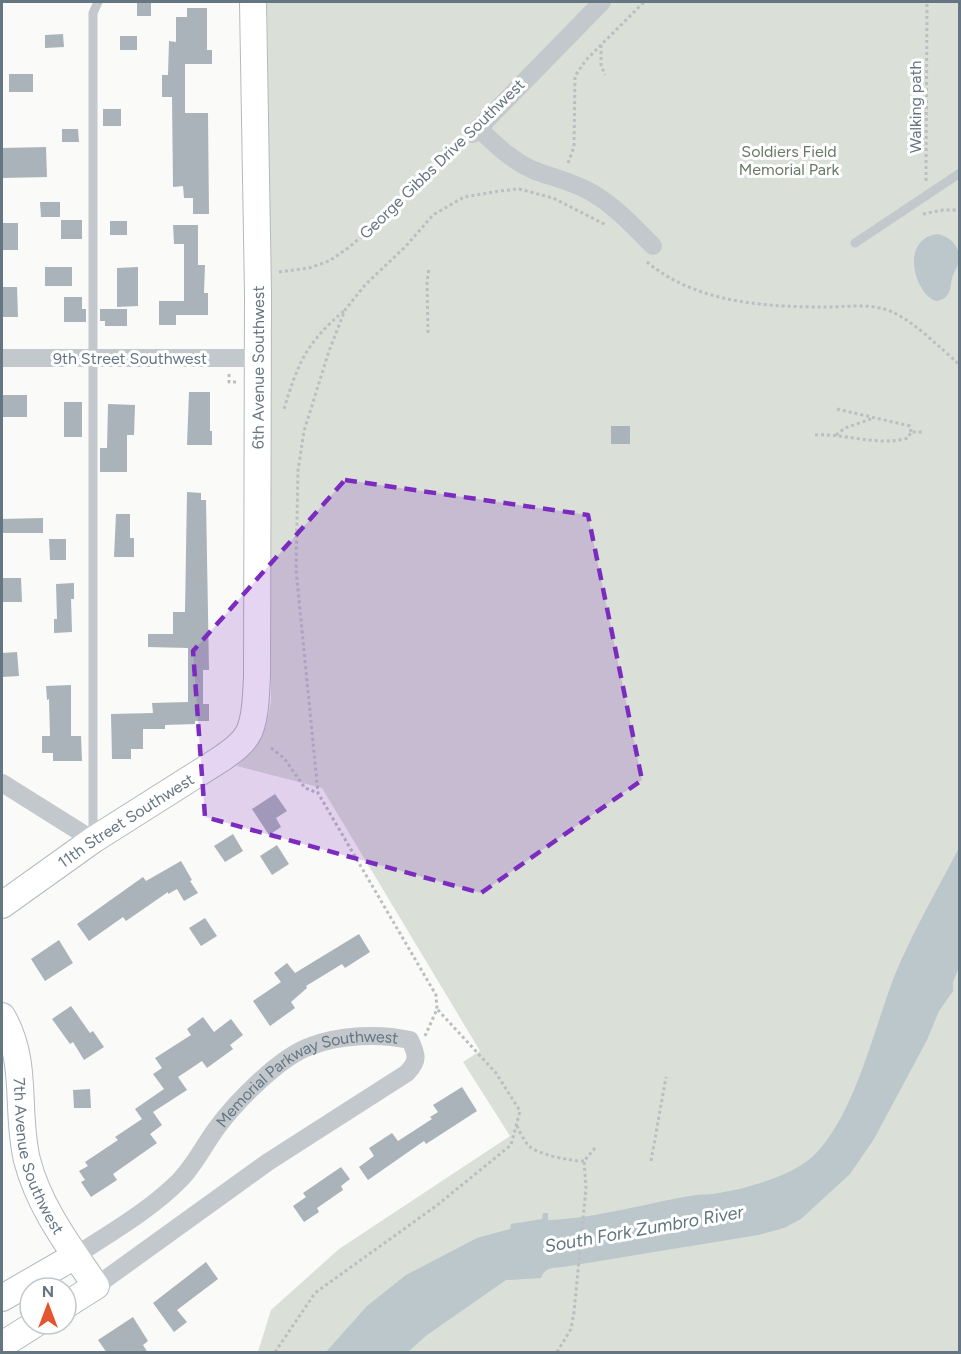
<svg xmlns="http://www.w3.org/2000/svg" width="961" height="1354" viewBox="0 0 961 1354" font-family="Figtree,sans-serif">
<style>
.green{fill:#dadfd7}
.water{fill:#bbc7cb}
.building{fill:#aab3b9}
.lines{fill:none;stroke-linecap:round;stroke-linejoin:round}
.secondary-casing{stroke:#b3babf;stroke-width:28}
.path{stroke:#bbbfc2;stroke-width:3;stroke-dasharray:3 3;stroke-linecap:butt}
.lane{stroke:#c3c8cc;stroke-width:9}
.street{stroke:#c3c8cc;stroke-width:18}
.secondary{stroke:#fff;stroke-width:26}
.marked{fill:#7b2cbf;fill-opacity:0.2;stroke:#7b2cbf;stroke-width:4.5;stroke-dasharray:12 8;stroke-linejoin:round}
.labels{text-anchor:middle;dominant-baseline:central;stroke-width:6;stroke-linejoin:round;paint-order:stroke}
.street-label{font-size:16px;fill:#657683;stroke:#fff}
.park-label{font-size:16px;fill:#687a64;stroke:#fff}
.water-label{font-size:18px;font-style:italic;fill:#60757c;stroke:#fff}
</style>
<rect width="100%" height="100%" fill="#fafaf8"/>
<path class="green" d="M267,2H959V1352H258L271,1310L339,1249L510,1136L463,1062L480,1051L322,788L237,766C260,742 266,733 271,700Z"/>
<g class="water">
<path d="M937,234C950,236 961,247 959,261C958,266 955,270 953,275C949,287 953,297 937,301C916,297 898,240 937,234Z"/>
<path d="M959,848L960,965L953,982V991L939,1011L927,1040L874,1139L850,1174L801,1219L784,1228L758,1235L563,1267C553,1268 545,1267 541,1278L506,1280L427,1335L408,1352H326L367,1306L406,1275L477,1238L510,1229L511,1224L542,1219L543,1213H548V1220C599,1218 646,1203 696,1195C703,1194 711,1195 719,1193C746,1189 790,1176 811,1158C853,1121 874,1029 894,977C912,933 937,890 959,848Z"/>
</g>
<g class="building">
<rect x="137" y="2" width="14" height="14"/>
<path d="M187,8H207V50H212V64H185V113H208L209,214H193V198H184L183,186L173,187L172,97H162V75H168L169,41L176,42V17H187Z"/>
<path d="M63,34L64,47L45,48V35Z"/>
<rect x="120" y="36" width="17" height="14"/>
<rect x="9" y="74" width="24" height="18"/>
<rect x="103" y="109" width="18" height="17"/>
<path d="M62,129H78L79,142H62Z"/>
<path d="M46,147L47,177L2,178V148Z"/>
<path d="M40,202H60V217H41Z"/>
<rect x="61" y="220" width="21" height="19"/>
<rect x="110" y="221" width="17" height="14"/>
<rect x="2" y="223" width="16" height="27"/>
<path d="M173,225H198V265H205L204,293H208V315H176V325H159V301H184V244H174Z"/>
<rect x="45" y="267" width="27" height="19"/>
<path d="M138,267V306L117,307V268Z"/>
<path d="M2,287H17L18,317H2Z"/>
<path d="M64,297H82V309H86V322H64Z"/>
<path d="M100,309H127V326H105V321H100Z"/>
<path d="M189,392H210V431H212V445H187Z"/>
<rect x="2" y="395" width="25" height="22"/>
<rect x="64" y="402" width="18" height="35"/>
<path d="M108,404L135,405L134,435H127V472H100V448H107Z"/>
<rect x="611" y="426" width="19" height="18"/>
<path d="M187,492L201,493V500H206L209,670H203V704H209V721H195V724L165,725V729H143V749H131V759H112L111,714L153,713L152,703L188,702V648L148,647V634H173V612H185Z"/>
<path d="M116,514H130V538H134V557H114Z"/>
<path d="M43,518V533H2V519Z"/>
<path d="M49,539H66V560H50Z"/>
<path d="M2,578H21L22,602H2Z"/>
<path d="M74,583V599H71L72,632L54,633V619H57L56,584Z"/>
<path d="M17,652L19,676L2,677V653Z"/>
<path d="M71,685V736H81L82,761H53V753H42V736H50L49,699L47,700L46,686Z"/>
<path d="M275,794L287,811L276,818L281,827L269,835L252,809Z"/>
<path d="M233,834L243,851L225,862L214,846Z"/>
<path d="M277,845L289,864L272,875L260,856Z"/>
<path d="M181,861L192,880L190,881L198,893L184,901L177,889L168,894V892L126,921L123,917L89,941L77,924L143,877L146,881Z"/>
<path d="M205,918L217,936L201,946L189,928Z"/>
<path d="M359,934L370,952L345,968L342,964L306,986L307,988L291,1002L295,1008L270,1026L253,1001L281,982L274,973L287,963L295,973Z"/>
<path d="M59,940L73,963L45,981L31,959Z"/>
<path d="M71,1006L90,1033L93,1031L104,1047L84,1060L73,1042L70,1044L52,1019Z"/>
<path d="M203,1017L214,1032L231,1019L243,1035L230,1045L233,1049L207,1068L202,1061L178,1077L187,1090L153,1112L162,1125L150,1134L157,1143L113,1174L117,1180L91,1197L81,1182L85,1180L79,1171L88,1166L85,1162L118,1140L115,1137L142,1119L135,1109L164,1089L153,1074L162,1068L155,1058L191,1035L187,1029Z"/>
<path d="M462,1087L477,1111L426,1144L424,1141L368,1180L359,1167L374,1156L369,1148L392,1133L398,1141L432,1119L430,1117L438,1112L433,1105Z"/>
<path d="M90,1089L91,1108H74L73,1090Z"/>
<path d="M341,1167L350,1179L341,1186L343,1190L317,1208L319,1212L304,1222L293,1206L306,1197L303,1193Z"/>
<path d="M206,1262L218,1279L177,1310L187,1322L174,1332L153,1303Z"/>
<path d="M133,1317L148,1341L143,1345L148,1353H107L98,1340Z"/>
</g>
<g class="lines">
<g class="secondary-casing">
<g id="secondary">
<path id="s2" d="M2,905L93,840L221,759C231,752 243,744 249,732C256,716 256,694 257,676L258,294L253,2"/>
<path id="s3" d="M2,1016C29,1062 15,1110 27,1160C39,1207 69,1246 96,1286L66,1305"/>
<path d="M2,1298L75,1256"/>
<path d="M2,1345L35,1324"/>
</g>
</g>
<g class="path">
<path d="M601,45V65L605,75"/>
<path d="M568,163L574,147L575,76L586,60L644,2"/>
<path d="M926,181L927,2"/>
<path d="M923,214L943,210H960"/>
<path d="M647,262C696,303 765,307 826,307C846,307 871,303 890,311C914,321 940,348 960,365"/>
<path d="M279,272L309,268L329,261L348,248L383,219L461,145"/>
<path d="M428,333L427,282L429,268"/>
<path d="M229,374V382H238"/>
<path d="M284,409C298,363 306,343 344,311"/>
<path d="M837,409L910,426L911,432"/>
<path d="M815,435C845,433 878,447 908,438L911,432H923"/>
<path d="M836,435L845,428L871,419"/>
<path d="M271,748L284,758L305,788L318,793"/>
<path d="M425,1036L437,1009L436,995L318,793L296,569L298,470L304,431L329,351L345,310L365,285L406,246L433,215L464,197L499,191L519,189L553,198L606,225"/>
<path d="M517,1126C520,1132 524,1141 529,1146C539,1155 571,1161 584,1161"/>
<path d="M651,1161L666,1077"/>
<path d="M275,1352L315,1293L436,1206L511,1145L520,1111L496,1073L437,1009"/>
<path d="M557,1352L571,1329L574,1312L586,1188L584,1161L595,1148"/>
</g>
<g class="lane">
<path d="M855,243L960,173"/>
<path d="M93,835V13L98,2"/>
</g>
<g class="street">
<path d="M478,128C495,144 511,160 533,170C554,178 575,182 594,194C616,207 635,228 653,246"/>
<path d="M473,134L602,2"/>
<path d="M2,358H258"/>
<path d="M2,783L93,840"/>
<path id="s1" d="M75,1256C110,1233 149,1211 179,1181C194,1166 203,1147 216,1129C235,1103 279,1057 311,1046C340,1035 379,1033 410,1040C417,1055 419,1060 407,1073L268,1162L96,1286"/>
</g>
<use href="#secondary" class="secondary"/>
</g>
<path class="marked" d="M345,480L588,515L642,780L481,893L205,817L193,651Z"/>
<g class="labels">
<g class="street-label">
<text transform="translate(915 107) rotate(-90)">Walking path</text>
<text transform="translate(442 159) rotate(-44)">George Gibbs Drive Southwest</text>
<text x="130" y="358">9th Street Southwest</text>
<text stroke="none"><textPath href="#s2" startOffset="668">6th Avenue Southwest</textPath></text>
<text stroke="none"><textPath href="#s2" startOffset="150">11th Street Southwest</textPath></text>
<text stroke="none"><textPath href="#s1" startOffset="303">Memorial Parkway Southwest</textPath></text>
<text stroke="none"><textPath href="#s3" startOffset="146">7th Avenue Southwest</textPath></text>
</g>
<g class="park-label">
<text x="789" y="151">Soldiers Field<tspan x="789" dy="18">Memorial Park</tspan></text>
</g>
<g class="water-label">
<text transform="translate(644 1229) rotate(-10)">South Fork Zumbro River</text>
</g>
</g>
<rect width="961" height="1354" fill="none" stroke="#657683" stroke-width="6"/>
<g transform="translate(48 1306)"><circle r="28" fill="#ffffff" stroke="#c1c8cd" stroke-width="1.5"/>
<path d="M0-4.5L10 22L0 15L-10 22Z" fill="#e4572e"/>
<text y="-9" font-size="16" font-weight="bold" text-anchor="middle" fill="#657683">N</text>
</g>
</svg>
